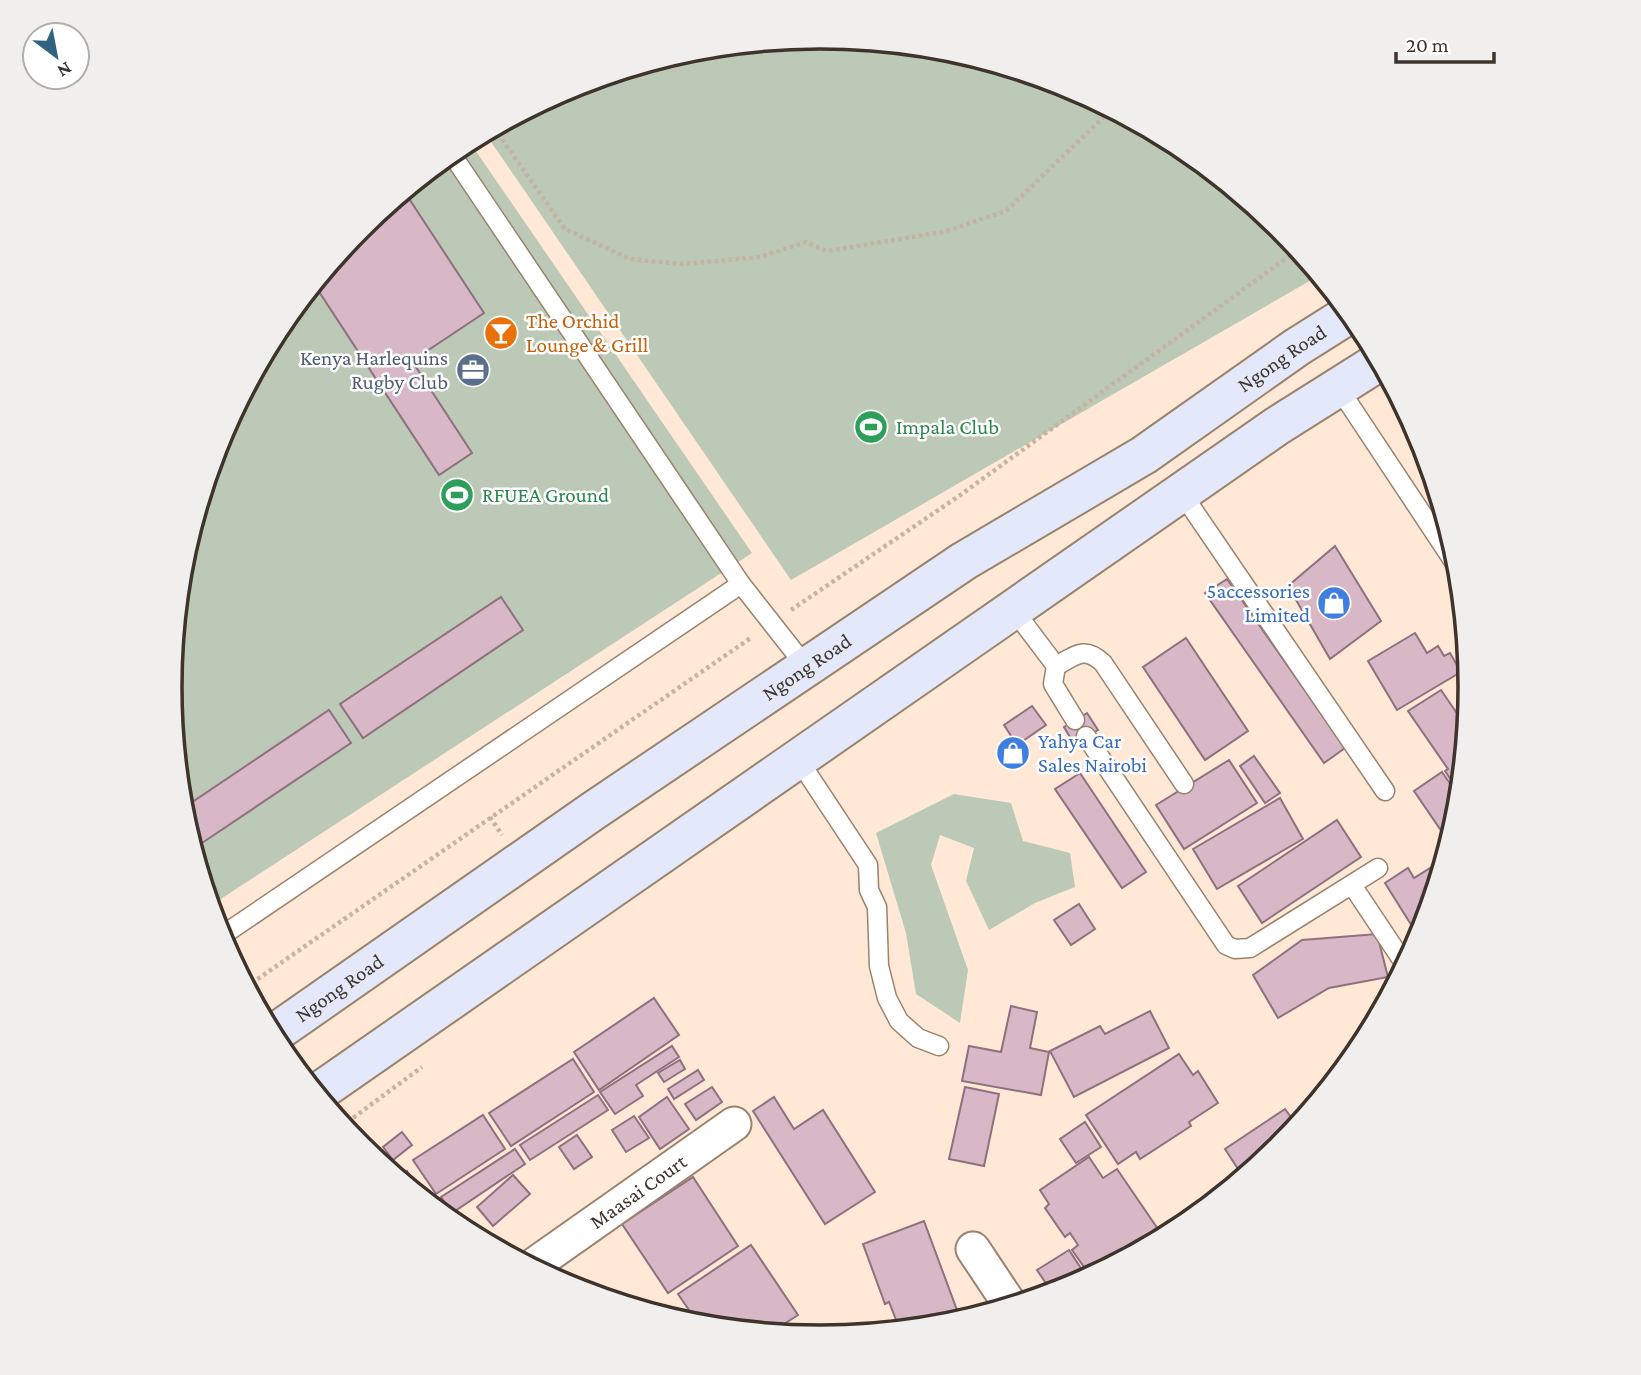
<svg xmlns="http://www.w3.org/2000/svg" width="1641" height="1375" viewBox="0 0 1641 1375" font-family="'Crimson Pro',serif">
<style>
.green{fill:#bbc9b6}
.building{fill:#d8b7c7;stroke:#8e707f;stroke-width:2}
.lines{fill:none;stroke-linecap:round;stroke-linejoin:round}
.service-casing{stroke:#9a826c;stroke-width:21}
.minor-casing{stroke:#9a826c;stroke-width:37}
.secondary-casing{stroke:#9a826c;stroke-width:42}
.path{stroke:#c5b3a3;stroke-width:4.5;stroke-dasharray:3.5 3.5;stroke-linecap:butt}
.service{stroke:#fff;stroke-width:18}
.minor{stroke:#fff;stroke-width:33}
.secondary{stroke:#e3e9fa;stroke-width:38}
.labels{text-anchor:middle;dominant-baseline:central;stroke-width:5;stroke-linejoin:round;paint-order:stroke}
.food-label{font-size:21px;fill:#c56008;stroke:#fff;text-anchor:start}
.service-label{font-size:21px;fill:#4e5e75;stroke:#fff;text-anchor:end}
.street-label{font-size:21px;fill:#3f342b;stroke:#fff}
.leisure-label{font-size:21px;fill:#27864d;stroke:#fff;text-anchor:start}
.shop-label{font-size:21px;fill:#366cbe;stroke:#fff;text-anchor:end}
.rim{fill:none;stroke:#3f342b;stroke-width:3.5}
</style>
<rect width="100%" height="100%" fill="#ffe9d6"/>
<g class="green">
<path d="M821,37L948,49L1070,86L1182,147L1281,228L1320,275L791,580L485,133L572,86L694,49Z"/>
<path d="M469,141L752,553L210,906L182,814L170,687L182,560L219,438L280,326L361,227L459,146Z"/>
<path d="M954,794L1011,803L1023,841L1070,853L1075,887L1035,903L989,930L966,881L974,848L940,835L931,865L968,970L960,1023L916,994L906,933L876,833Z"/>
</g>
<g class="building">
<path d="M404,191L484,313L412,361L472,453L439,475L314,284L361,227Z"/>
<path d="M1335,546L1381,621L1330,659L1288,586Z"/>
<path d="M1227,579L1345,748L1324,763L1205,593Z"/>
<path d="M501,597L523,630L363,738L340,704Z"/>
<path d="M1415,633L1427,653L1438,646L1444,656L1450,653L1461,672L1397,710L1368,661Z"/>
<path d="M1186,638L1248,731L1205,760L1143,667Z"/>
<path d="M1441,690L1467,728L1461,795L1445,771L1448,769L1408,711Z"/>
<path d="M1032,706L1046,725L1017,745L1004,725Z"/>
<path d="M329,710L351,743L193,849L182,809Z"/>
<path d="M1087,713L1098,730L1074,744L1064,727Z"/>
<path d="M1254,756L1280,793L1265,803L1240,766Z"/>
<path d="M1229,760L1257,803L1184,849L1156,805Z"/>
<path d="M1442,772L1460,798L1458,817L1440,829L1414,791Z"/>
<path d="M1080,773L1146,872L1122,888L1055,789Z"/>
<path d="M1280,798L1303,839L1217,889L1193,849Z"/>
<path d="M1337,820L1361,857L1262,923L1238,886Z"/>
<path d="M1446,858L1422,937L1420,939L1385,883L1408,868L1414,878Z"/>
<path d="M1079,904L1095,929L1071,945L1054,920Z"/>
<path d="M1377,934L1388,977L1329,988L1278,1018L1253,975L1302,940Z"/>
<path d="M654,998L679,1035L599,1090L574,1052Z"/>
<path d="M1011,1006L1037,1012L1030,1048L1049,1052L1041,1095L962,1081L969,1046L1001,1052Z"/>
<path d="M1150,1011L1169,1048L1074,1097L1050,1051L1100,1026L1105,1034Z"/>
<path d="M672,1046L679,1057L636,1085L643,1096L615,1114L600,1092Z"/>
<path d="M1179,1054L1193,1075L1198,1071L1218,1103L1189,1122L1191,1126L1140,1159L1136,1152L1118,1164L1086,1115Z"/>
<path d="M573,1059L594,1092L511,1146L489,1113Z"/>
<path d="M680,1060L685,1069L664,1082L658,1073Z"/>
<path d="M698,1070L704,1080L674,1099L668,1089Z"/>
<path d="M712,1087L722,1102L696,1120L685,1104Z"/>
<path d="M965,1087L999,1094L984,1166L949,1159Z"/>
<path d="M598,1095L608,1110L530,1160L520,1145Z"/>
<path d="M667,1097L689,1129L660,1149L639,1117Z"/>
<path d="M774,1097L794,1129L823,1110L875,1192L825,1224L753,1111Z"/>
<path d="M1285,1109L1298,1127L1280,1148L1244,1178L1225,1149Z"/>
<path d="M483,1115L505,1149L436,1194L413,1160Z"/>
<path d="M634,1116L649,1138L626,1152L612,1130Z"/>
<path d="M1085,1122L1101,1147L1076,1163L1060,1139Z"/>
<path d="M402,1132L412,1145L393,1160L383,1147Z"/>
<path d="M577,1135L592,1157L574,1169L559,1147Z"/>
<path d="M515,1149L525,1164L452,1213L441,1197Z"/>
<path d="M1089,1157L1103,1178L1117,1169L1164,1238L1091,1277L1072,1250L1078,1245L1070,1233L1065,1237L1045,1208L1049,1204L1040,1190Z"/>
<path d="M407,1171L426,1202L397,1178Z"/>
<path d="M513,1175L530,1194L493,1226L477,1207Z"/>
<path d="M693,1177L738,1246L668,1293L622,1224Z"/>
<path d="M924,1221L961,1321L947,1326L900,1330L889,1302L885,1304L863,1244Z"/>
<path d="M751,1245L798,1315L770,1333L700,1326L678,1294Z"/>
<path d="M1069,1250L1088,1279L1069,1289L1064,1288L1053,1294L1037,1270Z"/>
</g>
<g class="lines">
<g class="service-casing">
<g id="service">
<path d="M451,153L741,584L807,668"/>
<path d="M1338,387L1460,571"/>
<path d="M1181,492L1385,791"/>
<path d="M1013,609L1056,666L1053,684L1075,720"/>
<path d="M1056,666C1075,656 1084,645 1103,663L1184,784"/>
<path d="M1086,736L1226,945L1235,949L1250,948L1378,868"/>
<path d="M798,759L868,865L869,890L877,907L879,966L887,998L899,1021L918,1038L939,1046"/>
<path d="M1352,885L1400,957"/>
<path d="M220,937L741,584"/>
</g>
</g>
<g class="minor-casing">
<g id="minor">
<path d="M973,1249L1011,1306"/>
<path id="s1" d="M531,1267L734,1124"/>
</g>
</g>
<g class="secondary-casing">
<g id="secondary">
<path id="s2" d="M272,1035L593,811L964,561L1144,455L1297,347L1351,313"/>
<path d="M316,1094L1277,426L1380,361"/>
</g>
</g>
<g class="path">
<path d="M494,128L565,229L630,259L682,264L760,257L806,242L827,251L943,232L1006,211L1112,109"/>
<path d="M791,610L959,496L1299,249"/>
<path d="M490,817L502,835"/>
<path d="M246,987L752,637"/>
<path d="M342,1126L422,1067"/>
</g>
<use href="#service" class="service"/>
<use href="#minor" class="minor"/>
<use href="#secondary" class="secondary"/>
</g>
<defs>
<g id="bar-disc" transform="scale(1.75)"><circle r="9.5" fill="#e8710a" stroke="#fff"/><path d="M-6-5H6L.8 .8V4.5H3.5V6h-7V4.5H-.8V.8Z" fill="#fff"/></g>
<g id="office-disc" transform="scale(1.75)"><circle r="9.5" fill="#5c6f8a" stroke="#fff"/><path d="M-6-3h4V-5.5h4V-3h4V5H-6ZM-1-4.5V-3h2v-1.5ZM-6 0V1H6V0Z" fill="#fff"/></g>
<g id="stadium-disc" transform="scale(1.75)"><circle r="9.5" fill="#2e9e5b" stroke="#fff"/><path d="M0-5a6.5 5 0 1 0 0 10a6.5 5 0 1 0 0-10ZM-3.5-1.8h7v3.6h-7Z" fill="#fff"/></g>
<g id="shop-disc" transform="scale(1.75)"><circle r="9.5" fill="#3f7fe0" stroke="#fff"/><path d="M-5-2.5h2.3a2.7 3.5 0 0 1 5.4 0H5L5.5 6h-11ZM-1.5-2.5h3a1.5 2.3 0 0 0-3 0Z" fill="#fff"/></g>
</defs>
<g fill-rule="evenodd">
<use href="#bar-disc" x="501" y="333"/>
<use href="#office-disc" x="473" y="370"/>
<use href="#stadium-disc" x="871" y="427"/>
<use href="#stadium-disc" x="457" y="495"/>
<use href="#shop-disc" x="1334" y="603"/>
<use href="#shop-disc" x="1013" y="753"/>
</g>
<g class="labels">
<g class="food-label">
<text x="526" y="321">The Orchid<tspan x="526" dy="24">Lounge &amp; Grill</tspan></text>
</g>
<g class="service-label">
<text x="448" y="358">Kenya Harlequins<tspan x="448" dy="24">Rugby Club</tspan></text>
</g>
<g class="street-label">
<text stroke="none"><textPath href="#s2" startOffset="1216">Ngong Road</textPath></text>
<text stroke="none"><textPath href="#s2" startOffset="649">Ngong Road</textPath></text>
<text stroke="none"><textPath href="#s2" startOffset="82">Ngong Road</textPath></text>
<text stroke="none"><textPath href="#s1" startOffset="131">Maasai Court</textPath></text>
</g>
<g class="leisure-label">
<text x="896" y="427">Impala Club</text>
<text x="482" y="495">RFUEA Ground</text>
</g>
<g class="shop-label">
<text x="1310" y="591">5accessories<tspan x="1310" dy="24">Limited</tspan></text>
<text x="1038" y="741" text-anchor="start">Yahya Car<tspan x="1038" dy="24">Sales Nairobi</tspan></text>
</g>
</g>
<path d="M0 0H1641V1375H0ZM182 687a638 638 0 1 1 1276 0a638 638 0 1 1-1276 0Z" fill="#f0efee" fill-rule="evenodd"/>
<path class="rim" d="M182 687a638 638 0 1 1 1276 0a638 638 0 1 1-1276 0Z"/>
<g transform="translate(56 56) rotate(148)"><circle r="33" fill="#ffffff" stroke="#b2aeaa" stroke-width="2"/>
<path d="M0-5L12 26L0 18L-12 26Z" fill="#306380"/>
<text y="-10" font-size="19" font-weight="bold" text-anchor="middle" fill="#3f342b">N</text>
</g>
<path d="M1396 52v10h98v-10" fill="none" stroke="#3f342b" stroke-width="3.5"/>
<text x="1406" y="52" font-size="21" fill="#3f342b" stroke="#ffffff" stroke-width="5" paint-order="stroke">20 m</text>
</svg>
